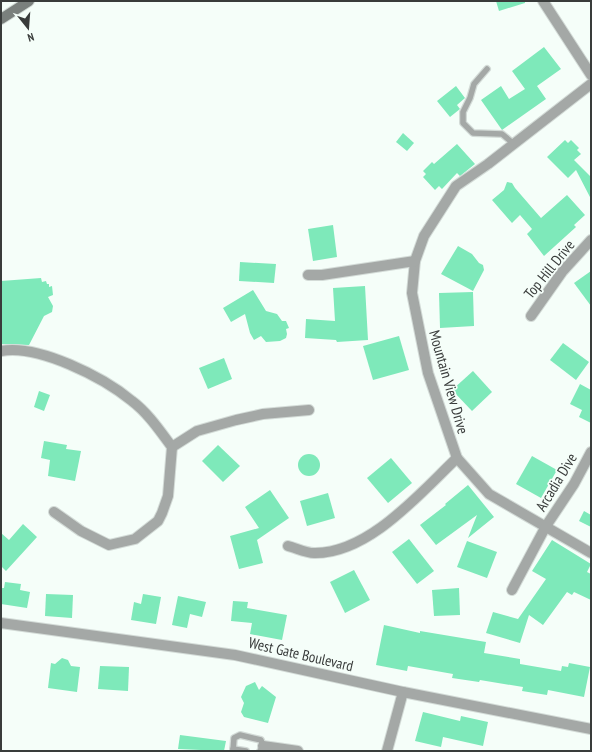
<svg xmlns="http://www.w3.org/2000/svg" width="592" height="752" viewBox="0 0 592 752" font-family="'PT Sans Narrow',sans-serif">
<style>
.building{fill:#7ee9ba}
.lines{fill:none;stroke-linecap:round;stroke-linejoin:round}
.lane-casing{stroke:#d3dbd7;stroke-width:8}
.street-casing{stroke:#d3dbd7;stroke-width:12}
.secondary-casing{stroke:#d3dbd7;stroke-width:12}
.lane{stroke:#a4a8a6;stroke-width:5.5}
.street{stroke:#a4a8a6;stroke-width:10}
.secondary{stroke:#7a807d;stroke-width:10}
.labels{text-anchor:middle;dominant-baseline:central;stroke-width:3.5;stroke-linejoin:round;paint-order:stroke}
.street-label{font-size:15px;fill:#393c3b;stroke:#f5fef9}
</style>
<rect width="100%" height="100%" fill="#f5fef9"/>
<g class="building">
<path d="M496,1H525V3L499,11Z"/>
<path d="M544,47L561,69L537,86L546,99L502,130L481,100L501,86L509,99L525,89L512,71Z"/>
<path d="M456,86L465,98L457,105L460,109L450,117L437,101Z"/>
<path d="M403,133L414,143L407,151L396,142Z"/>
<path d="M565,140L568,143L571,140L579,148L577,150L581,154L574,160L591,177V199L576,170L568,178L547,157Z"/>
<path d="M457,144L475,164L460,176L457,173L442,189L439,186L435,190L423,177L426,174L423,171L432,162L434,164Z"/>
<path d="M507,182L512,183L515,188L541,218L567,195L585,215L574,225L576,227L544,256L527,234L532,229L520,215L512,223L492,200L504,190Z"/>
<path d="M333,225L337,257L313,261L308,229Z"/>
<path d="M458,246L472,254L479,263L483,265L484,270L473,291L441,274Z"/>
<path d="M240,262L276,264L274,283L239,281Z"/>
<path d="M591,271V306L574,283Z"/>
<path d="M41,278L42,282L46,281L47,284H49V287L52,286L53,295L48,297L53,306L52,312L44,316L29,345L1,344V281Z"/>
<path d="M365,286L368,340L337,342L336,340L305,338L306,319L335,321L333,288Z"/>
<path d="M253,290L266,311L277,314L282,321H286L289,328L286,329L287,334L286,338L280,341L266,342L261,336L254,340L250,333L245,314L231,322L223,308Z"/>
<path d="M473,292L474,326L440,328L439,293Z"/>
<path d="M399,336L409,370L373,380L363,346Z"/>
<path d="M563,343L589,362L576,380L550,360Z"/>
<path d="M224,358L232,379L208,389L199,368Z"/>
<path d="M473,371L492,392L472,411L452,390Z"/>
<path d="M580,384L591,390V423L579,417L582,410L570,404Z"/>
<path d="M39,391L50,395L44,411L34,407Z"/>
<path d="M44,441L67,445L66,449L81,451L75,481L48,476L50,460L41,458Z"/>
<path d="M218,445L240,466L223,482L202,461Z"/>
<circle cx="309" cy="465" r="11"/>
<path d="M532,456L557,470L541,498L516,484Z"/>
<path d="M391,458L412,483L388,503L367,478Z"/>
<path d="M468,485L494,517L468,538L477,515L436,545L420,525L446,505L445,504Z"/>
<path d="M270,490L289,518L257,540L263,563L239,569L230,536L259,528L245,507Z"/>
<path d="M328,493L335,518L307,526L300,501Z"/>
<path d="M584,511L591,515V527L579,521Z"/>
<path d="M23,524L37,537L6,571L1,566V533L9,540Z"/>
<path d="M409,539L434,571L417,584L392,552Z"/>
<path d="M552,540L591,564L587,572L591,574V600L574,592L572,595L567,592L543,625L529,615L520,643L486,633L493,612L518,619L546,579L532,571Z"/>
<path d="M467,541L497,552L487,578L457,567Z"/>
<path d="M354,570L370,600L345,613L330,582Z"/>
<path d="M5,582L21,584L20,590L30,592L27,608L1,604V588H4Z"/>
<path d="M459,588L460,615L434,616L432,590Z"/>
<path d="M46,594L73,595L72,618L45,616Z"/>
<path d="M143,594L161,597L156,624L131,620L134,602L141,604Z"/>
<path d="M178,596L206,602L202,617L190,614L187,628L172,625Z"/>
<path d="M233,601L248,602L247,608L287,615L282,640L250,634L252,623L231,621Z"/>
<path d="M384,625L420,633V631L486,642L484,653L520,659V664L561,671L562,666L568,667L569,663L590,667L584,697L548,690L547,695L522,691L523,687L480,680L479,682L452,678L453,674L408,666L407,671L376,665Z"/>
<path d="M62,658L68,660L71,666L80,667L77,692L48,688L51,663L55,664Z"/>
<path d="M100,666L129,667L128,691L98,689Z"/>
<path d="M255,682L259,690L262,686L276,697L268,723L244,717L241,712L244,703L241,697L246,686Z"/>
<path d="M423,712L460,721L461,716L488,722L483,746L443,737L441,747L415,741Z"/>
<path d="M180,735L226,741L224,751L178,749Z"/>
</g>
<g class="lines">
<g class="lane-casing">
<g id="lane">
<path d="M487,69L474,84L470,98L463,112V123L473,133L502,134L514,144"/>
<path d="M233,749L246,751"/>
<path d="M233,751L234,738L240,735L261,740L263,746L260,751"/>
</g>
</g>
<g class="street-casing">
<g id="street">
<path d="M543,1L591,75"/>
<path d="M591,84L488,164L456,186L424,236L415,261L412,293L428,373L457,458L489,494L591,553"/>
<path d="M308,275H322L415,261"/>
<path d="M531,316L562,272L591,240"/>
<path d="M1,351C38,344 103,377 132,401C148,413 160,431 172,447L168,496L162,513L158,521L135,539L109,545L81,531L54,512"/>
<path d="M172,447L197,431L236,420L263,414L309,410"/>
<path d="M288,546C296,548 306,553 314,553C369,554 421,492 457,458"/>
<path d="M512,590L546,526L574,484L591,452"/>
<path d="M1,623L235,655L403,692L591,729"/>
<path d="M263,746L298,751"/>
<path d="M387,751L403,692"/>
</g>
</g>
<g class="secondary-casing">
<path id="secondary" d="M1,19L29,1"/>
</g>
<use href="#lane" class="lane"/>
<use href="#street" class="street"/>
<use href="#secondary" class="secondary"/>
</g>
<g class="labels">
<g class="street-label">
<text transform="translate(549 269) rotate(-51)">Top Hill Drive</text>
<text transform="translate(449 382) rotate(74)">Mountain View Drive</text>
<text transform="translate(556 482) rotate(-59)">Arcadia Dive</text>
<text transform="translate(301 654) rotate(13)">West Gate Boulevard</text>
</g>
</g>
<rect width="592" height="752" fill="none" stroke="#393c3b" stroke-width="4"/>
<g transform="translate(28 28) rotate(163)" stroke="#f5fef9" stroke-width="3" paint-order="stroke">
<path d="M0-3L7 15L0 10L-7 15Z" fill="#393c3b"/>
<text y="-6" font-size="11" font-weight="bold" text-anchor="middle" fill="#393c3b">N</text>
</g>
</svg>
